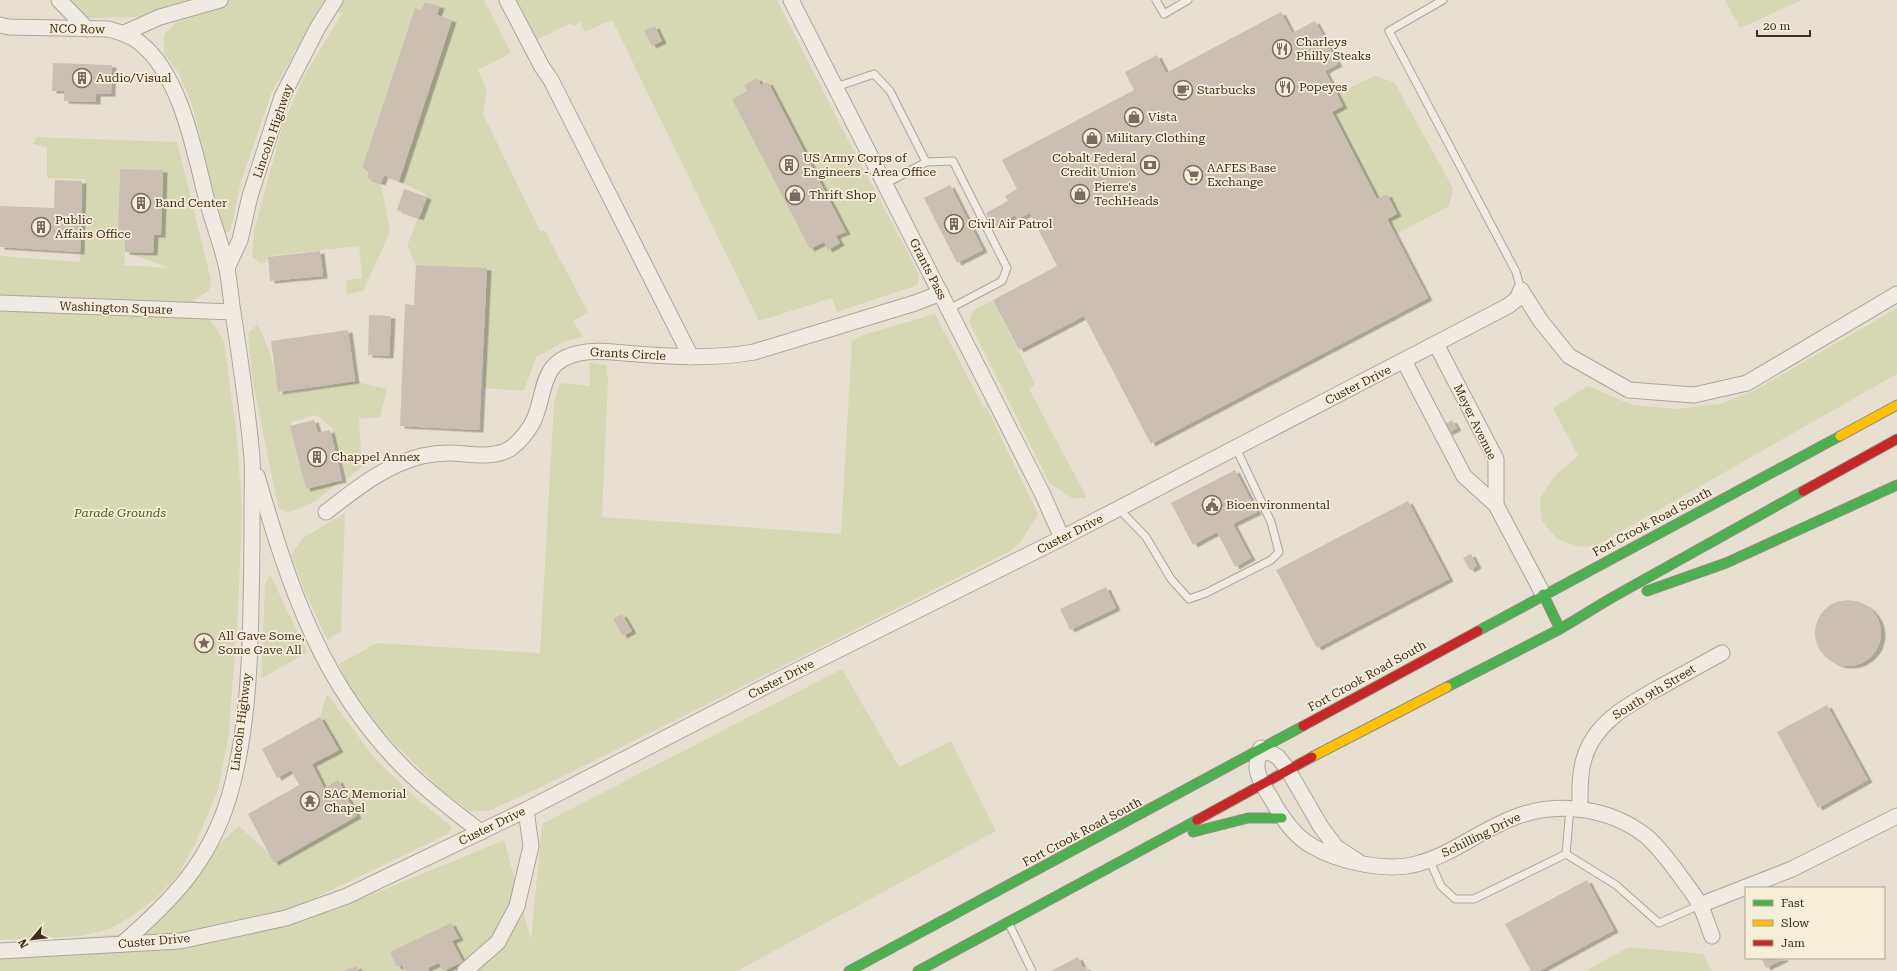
<svg xmlns="http://www.w3.org/2000/svg" width="1897" height="971" viewBox="0 0 1897 971" font-family="'Roboto Serif',serif">
<style>
.green{fill:#d6d7b3;fill-rule:evenodd}
.building{fill:#cbbfb2;filter:url(#shadow)}
.lines{fill:none;stroke-linecap:round;stroke-linejoin:round}
.lane-casing{stroke:#ada599;stroke-width:9}
.street-casing{stroke:#ada599;stroke-width:17}
.fast-casing{stroke:#928b80;stroke-width:11}
.slow-casing{stroke:#928b80;stroke-width:11}
.jam-casing{stroke:#928b80;stroke-width:11}
.lane{stroke:#efebe3;stroke-width:7}
.street{stroke:#efebe3;stroke-width:15}
.fast{stroke:#4caf50;stroke-width:9}
.slow{stroke:#ffc107;stroke-width:9}
.jam{stroke:#c62828;stroke-width:9}
.labels{text-anchor:middle;dominant-baseline:central;stroke-width:3.5;stroke-linejoin:round;paint-order:stroke}
.street-label{font-size:12px;fill:#3d2e20;stroke:#f7eed8}
.poi-label{font-size:12px;fill:#3d2e20;stroke:#f7eed8;text-anchor:start}
.park-label{font-size:12px;font-style:italic;fill:#4d5a26;stroke:#f7eed8}
</style>
<defs>
<filter id="shadow"><feDropShadow dx="4.5" dy="2.5" stdDeviation="0" flood-color="#0004"/></filter>
</defs>
<rect width="100%" height="100%" fill="#e7e0d1"/>
<g class="green">
<path d="M69,0H324L272,92L242,178L230,232H223L192,104L178,72L164,54V35L175,23L196,16L85,18Z"/>
<path d="M344,0H484L511,53L478,70L487,90L483,114L540,231H545L588,312L573,321L583,337L568,340L536,357L524,391L483,388L487,269L416,265L407,246L427,195L399,181L452,20L437,15L440,6L425,2L421,10L415,8L362,168L369,170L367,178L381,183L390,232L363,291L347,294L346,280L362,278L359,246L271,256L262,264L252,257L254,231L283,124L304,76L343,12L337,13Z"/>
<path d="M513,0H777L841,126L919,274L918,285L837,312L832,298L759,321L612,20L585,32L580,22L573,26L571,23L534,41Z"/>
<path d="M1725,0H1802L1740,28Z"/>
<path d="M1374,76L1394,82L1453,188L1449,206L1397,234L1387,219L1397,214L1387,194L1377,199L1332,112L1343,106L1337,94Z"/>
<path d="M37,137L177,142L211,280L209,290L195,300L217,330L224,342L237,437L242,511L238,611L229,733L218,790L195,844L178,875L155,899L132,916L109,929L82,936L0,940V256L80,262L85,179L47,178V147L33,144ZM120,169L163,171L161,235H154L153,253L125,252V236L118,235ZM125,252L170,268H171L124,265Z"/>
<path d="M993,300L1035,384L1029,389L1087,498H1072L1049,482L969,322L973,311Z"/>
<path d="M1897,308V374L1597,545L1580,547L1557,539L1542,521L1540,498L1554,477L1578,456L1553,408L1588,386L1632,405L1677,409L1720,404L1755,390Z"/>
<path d="M935,314L984,408L986,406L1038,514L1020,543L1010,551L684,716L541,787L489,811H470L440,789L383,732L349,687L339,664L377,643L540,653L554,403L560,383L590,386V363L606,365L608,379L602,517L841,534L852,341L860,336Z"/>
<path d="M258,324L270,353L280,395L357,382L387,389L380,417L359,419L362,467L345,480L332,428L316,415L291,422L306,489L340,481L316,501L287,513L278,507L252,377L248,333Z"/>
<path d="M345,513L341,631L327,640L304,589L291,555L303,538Z"/>
<path d="M270,574L307,652L261,679L265,584Z"/>
<path d="M842,669L899,767L951,741L996,831L737,971H0V944L122,934L239,826L278,862L357,816L338,780L324,788L312,764L338,750L320,717L327,694L375,759L416,798L452,827L448,834L317,897L332,911L504,840L531,940L542,824Z"/>
<path d="M1629,947L1703,954L1712,971H1585Z"/>
</g>
<g class="building">
<path d="M425,2L440,6L437,15L452,20L399,181L384,175L381,183L367,178L369,170L362,168L415,8L421,10Z"/>
<path d="M1281,12L1292,33L1315,21L1338,64L1325,71L1343,106L1332,112L1377,199L1387,194L1397,214L1387,219L1428,298L1151,444L1084,316L1019,350L993,300L1057,266L1030,213L1017,219L1015,215L993,227L986,213L1008,201L1005,196L1017,189L1002,160L1134,90L1125,72L1157,55L1166,73Z"/>
<path d="M655,26L662,41L652,46L644,31Z"/>
<path d="M53,63L112,65L111,94H96V102L64,101V91H52Z"/>
<path d="M757,78L761,85L768,82L846,232L836,236L840,243L828,250L824,242L810,249L732,99L747,91L744,85Z"/>
<path d="M120,169L163,170L161,235H154L153,253L125,252V236L118,235Z"/>
<path d="M55,180L82,181L80,252L0,247V206L54,208Z"/>
<path d="M950,185L983,250L957,263L924,198Z"/>
<path d="M404,189L427,197L419,218L397,210Z"/>
<path d="M320,251L323,276L270,281L268,257Z"/>
<path d="M416,265L487,268L479,430L400,426L405,304L414,305Z"/>
<path d="M369,315L391,316L389,356L368,355Z"/>
<path d="M348,330L355,381L278,392L271,341Z"/>
<path d="M314,420L318,433L330,430L342,480L306,489L290,426Z"/>
<path d="M1452,420L1457,428L1448,433L1444,425Z"/>
<path d="M1235,470L1257,512L1233,524L1251,558L1235,567L1217,532L1193,545L1171,503Z"/>
<path d="M1408,501L1449,579L1317,648L1276,570Z"/>
<path d="M1471,554L1477,566L1470,570L1463,558Z"/>
<path d="M1106,587L1116,608L1070,630L1060,609Z"/>
<circle cx="1848" cy="633" r="33"/>
<path d="M622,614L632,631L623,636L613,619Z"/>
<path d="M1827,705L1868,780L1818,808L1777,732Z"/>
<path d="M320,717L339,750L312,764L324,788L338,780L357,816L274,863L248,814L299,785L291,770L277,778L262,749Z"/>
<path d="M1587,880L1614,930L1539,971H1531L1505,924Z"/>
<path d="M451,923L459,938L452,941L463,962L443,971L439,963L428,968L429,971H405L402,965L397,967L390,952Z"/>
<path d="M1078,957L1083,968L1085,967L1088,971H1051Z"/>
<path d="M1761,958H1784V959L1766,968Z"/>
<path d="M357,966L358,971H343Z"/>
</g>
<g class="lines">
<g class="lane-casing">
<g id="lane">
<path d="M1156,0L1164,14L1188,0"/>
<path d="M1443,0L1389,31L1516,272L1521,290"/>
<path d="M836,87L874,74L890,91L926,162L885,184"/>
<path d="M926,162L953,161L1007,268L1002,281L949,309"/>
<path d="M1119,509L1146,537L1171,579L1189,599L1206,593L1271,560L1279,552L1271,522L1236,448"/>
<path d="M1566,854L1616,885L1659,923L1700,905"/>
<path d="M1429,859L1441,886L1455,899H1474L1566,854L1570,808"/>
<path d="M1009,924L1032,971"/>
</g>
</g>
<g class="street-casing">
<g id="street">
<path d="M59,0L87,29"/>
<path d="M507,0L542,67L551,80L691,357"/>
<path d="M791,0L955,322L1042,493L1062,538"/>
<path d="M0,25L9,27L108,29C119,32 131,35 140,43C180,74 194,149 206,197C212,221 222,245 227,269C230,285 231,302 234,319C241,365 248,411 252,458C253,474 252,491 252,508C252,540 252,571 251,603C250,667 247,735 229,797C209,863 172,900 122,944"/>
<path d="M124,33L160,17L220,0"/>
<path d="M227,268L240,240L250,196L282,97L318,27L335,0"/>
<path d="M1521,290L1540,320L1569,356L1629,390L1694,395L1747,383L1897,294"/>
<path d="M0,303L233,312"/>
<path d="M1436,344L1496,459V505"/>
<path d="M1404,361L1464,476L1496,505L1543,594"/>
<path d="M257,476C290,589 322,688 408,772C431,794 456,813 481,832"/>
<path d="M326,512C356,489 385,465 422,456C431,454 440,453 449,453C468,453 494,460 511,448C519,442 528,431 533,422C547,393 538,361 580,353C598,349 619,353 637,354C676,357 715,359 754,352L915,303L941,293"/>
<path d="M1580,808C1580,792 1579,775 1584,759C1595,721 1630,704 1662,686C1682,675 1702,664 1722,653"/>
<path d="M1359,862L1336,847L1321,827L1288,770L1278,757L1261,748C1260,754 1256,762 1257,768C1258,779 1266,790 1271,798C1280,815 1295,837 1312,846C1339,862 1389,873 1420,863C1455,853 1483,828 1518,816C1560,801 1610,808 1646,836C1661,849 1672,865 1683,880C1689,888 1696,897 1700,905C1705,915 1708,926 1712,936"/>
<path d="M1700,905L1792,869L1897,816"/>
<path d="M0,951L180,941L286,918L347,896L526,810L778,680L1062,538L1508,306L1517,299L1521,290"/>
<path d="M465,971L498,942L517,906L531,846L526,810"/>
</g>
</g>
<g class="fast-casing">
<g id="fast">
<path d="M1647,591L1726,563L1897,485"/>
<path d="M1543,594L1560,629"/>
<path d="M1478,631L1840,436"/>
<path d="M1447,687L1560,629L1613,597L1803,491"/>
<path d="M1193,832L1248,818H1282"/>
<path d="M849,971L1303,726"/>
<path d="M918,971L1197,820"/>
</g>
</g>
<g class="slow-casing">
<g id="slow">
<path d="M1840,436L1897,405"/>
<path d="M1312,757L1447,687"/>
</g>
</g>
<g class="jam-casing">
<g id="jam">
<path d="M1803,491L1897,439"/>
<path d="M1303,726L1478,631"/>
<path d="M1197,820L1312,757"/>
</g>
</g>
<use href="#lane" class="lane"/>
<use href="#street" class="street"/>
<use href="#fast" class="fast"/>
<use href="#slow" class="slow"/>
<use href="#jam" class="jam"/>
</g>
<defs>
<g id="restaurant-ring" transform="scale(1)"><circle r="9.5" fill="#f7eed8" stroke="#786c5e" stroke-width="1.5"/><path d="M-5-6h1v4h1v-4h1v4h1v-4h1v5L-1.5 .5V6h-2V.5L-5-1ZM5-6V6H3V1.5H1.5Q1.5-4 5-6Z" fill="#786c5e"/></g>
<g id="building-ring" transform="scale(1)"><circle r="9.5" fill="#f7eed8" stroke="#786c5e" stroke-width="1.5"/><path d="M-4-6H4V6H1V3H-1V6H-4ZM-2.5-4.3h1.7v1.8h-1.7ZM.8-4.3h1.7v1.8H.8ZM-2.5-1h1.7V.8h-1.7ZM.8-1h1.7V.8H.8Z" fill="#786c5e"/></g>
<g id="cafe-ring" transform="scale(1)"><circle r="9.5" fill="#f7eed8" stroke="#786c5e" stroke-width="1.5"/><path d="M-5.5-4.5H6V0H3Q3 3.5 0 3.5H-2.5Q-5.5 3.5-5.5 0ZM3-3.2v2h1.7v-2ZM-6 4.5H4V6H-6Z" fill="#786c5e"/></g>
<g id="shop-ring" transform="scale(1)"><circle r="9.5" fill="#f7eed8" stroke="#786c5e" stroke-width="1.5"/><path d="M-5-2.5h2.3a2.7 3.5 0 0 1 5.4 0H5L5.5 6h-11ZM-1.5-2.5h3a1.5 2.3 0 0 0-3 0Z" fill="#786c5e"/></g>
<g id="bank-ring" transform="scale(1)"><circle r="9.5" fill="#f7eed8" stroke="#786c5e" stroke-width="1.5"/><path d="M-6-4H6V4H-6ZM0-2.3a2.3 2.3 0 1 0 0 4.6a2.3 2.3 0 1 0 0-4.6Z" fill="#786c5e"/></g>
<g id="supermarket-ring" transform="scale(1)"><circle r="9.5" fill="#f7eed8" stroke="#786c5e" stroke-width="1.5"/><path d="M-6-5.5h2.5l.6 2H6L4.5 2H-2.5L-4.4-4H-6ZM-1.5 3.2a1.3 1.3 0 1 0 .1 0ZM3 3.2a1.3 1.3 0 1 0 .1 0Z" fill="#786c5e"/></g>
<g id="civic-ring" transform="scale(1)"><circle r="9.5" fill="#f7eed8" stroke="#786c5e" stroke-width="1.5"/><path d="M-.6-6.5H3V-4.5H.6V-3L4-1V1h2V6H-6V1h2V-1L-.6-3ZM-1.2 2.5V6h2.4V2.5Z" fill="#786c5e"/></g>
<g id="sight-ring" transform="scale(1)"><circle r="9.5" fill="#f7eed8" stroke="#786c5e" stroke-width="1.5"/><path d="M0-6L1.8-2.2L6-1.7L2.9 1.2L3.7 5.4L0 3.3L-3.7 5.4L-2.9 1.2L-6-1.7L-1.8-2.2Z" fill="#786c5e"/></g>
<g id="temple-ring" transform="scale(1)"><circle r="9.5" fill="#f7eed8" stroke="#786c5e" stroke-width="1.5"/><path d="M0-6L5-2H3V0L6.5 2.5H4V6H1.5V3h-3V6H-4V2.5H-6.5L-3 0V-2H-5Z" fill="#786c5e"/></g>
</defs>
<g fill-rule="evenodd">
<use href="#restaurant-ring" x="1282" y="49"/>
<use href="#building-ring" x="82" y="78"/>
<use href="#restaurant-ring" x="1285" y="87"/>
<use href="#cafe-ring" x="1183" y="90"/>
<use href="#shop-ring" x="1134" y="117"/>
<use href="#shop-ring" x="1092" y="138"/>
<use href="#building-ring" x="789" y="165"/>
<use href="#bank-ring" x="1150" y="165"/>
<use href="#supermarket-ring" x="1193" y="175"/>
<use href="#shop-ring" x="1080" y="194"/>
<use href="#shop-ring" x="795" y="195"/>
<use href="#building-ring" x="141" y="203"/>
<use href="#building-ring" x="954" y="224"/>
<use href="#building-ring" x="41" y="227"/>
<use href="#building-ring" x="317" y="457"/>
<use href="#civic-ring" x="1212" y="505"/>
<use href="#sight-ring" x="204" y="643"/>
<use href="#temple-ring" x="310" y="801"/>
</g>
<g class="labels">
<g class="street-label">
<text transform="translate(77 29) rotate(1)">NCO Row</text>
<text transform="translate(273 131) rotate(-71)">Lincoln Highway</text>
<text transform="translate(928 269) rotate(63)">Grants Pass</text>
<text transform="translate(116 308) rotate(2)">Washington Square</text>
<text transform="translate(628 354) rotate(3)">Grants Circle</text>
<text transform="translate(1358 385) rotate(-27)">Custer Drive</text>
<text transform="translate(1475 422) rotate(64)">Meyer Avenue</text>
<text transform="translate(1652 522) rotate(-28)">Fort Crook Road South</text>
<text transform="translate(1070 534) rotate(-27)">Custer Drive</text>
<text transform="translate(1367 676) rotate(-29)">Fort Crook Road South</text>
<text transform="translate(781 679) rotate(-27)">Custer Drive</text>
<text transform="translate(1654 692) rotate(-31)">South 9th Street</text>
<text transform="translate(241 722) rotate(-83)">Lincoln Highway</text>
<text transform="translate(492 826) rotate(-26)">Custer Drive</text>
<text transform="translate(1082 832) rotate(-28)">Fort Crook Road South</text>
<text transform="translate(1481 835) rotate(-26)">Schilling Drive</text>
<text transform="translate(154 941) rotate(-5)">Custer Drive</text>
</g>
<g class="poi-label">
<text x="1296" y="42">Charleys<tspan x="1296" dy="14">Philly Steaks</tspan></text>
<text x="96" y="78">Audio/Visual</text>
<text x="1299" y="87">Popeyes</text>
<text x="1197" y="90">Starbucks</text>
<text x="1148" y="117">Vista</text>
<text x="1106" y="138">Military Clothing</text>
<text x="803" y="158">US Army Corps of<tspan x="803" dy="14">Engineers - Area Office</tspan></text>
<text x="1136" y="158" text-anchor="end">Cobalt Federal<tspan x="1136" dy="14">Credit Union</tspan></text>
<text x="1207" y="168">AAFES Base<tspan x="1207" dy="14">Exchange</tspan></text>
<text x="1094" y="187">Pierre's<tspan x="1094" dy="14">TechHeads</tspan></text>
<text x="809" y="195">Thrift Shop</text>
<text x="155" y="203">Band Center</text>
<text x="55" y="220">Public<tspan x="55" dy="14">Affairs Office</tspan></text>
<text x="968" y="224">Civil Air Patrol</text>
<text x="331" y="457">Chappel Annex</text>
<text x="1226" y="505">Bioenvironmental</text>
<text x="218" y="636">All Gave Some,<tspan x="218" dy="14">Some Gave All</tspan></text>
<text x="324" y="794">SAC Memorial<tspan x="324" dy="14">Chapel</tspan></text>
</g>
<g class="park-label">
<text x="120" y="513">Parade Grounds</text>
</g>
</g>
<rect x="1745" y="887" width="140" height="72" fill="#f7eed8" stroke="#ada18e"/>
<rect x="1753" y="900" width="20" height="6" fill="#4caf50" stroke="#ada18e"/>
<text x="1781" y="907" font-size="12" fill="#3d2e20">Fast</text>
<rect x="1753" y="920" width="20" height="6" fill="#ffc107" stroke="#ada18e"/>
<text x="1781" y="927" font-size="12" fill="#3d2e20">Slow</text>
<rect x="1753" y="940" width="20" height="6" fill="#c62828" stroke="#ada18e"/>
<text x="1781" y="947" font-size="12" fill="#3d2e20">Jam</text>
<g transform="translate(32 939) rotate(242)" stroke="#f7eed8" stroke-width="3" paint-order="stroke">
<path d="M0-3L7 15L0 10L-7 15Z" fill="#3d2e20"/>
<text y="-6" font-size="11" font-weight="bold" text-anchor="middle" fill="#3d2e20">N</text>
</g>
<path d="M1757 30v6h53v-6" fill="none" stroke="#3d2e20" stroke-width="2"/>
<text x="1763" y="30" font-size="12" fill="#3d2e20" stroke="#f7eed8" stroke-width="3" paint-order="stroke">20 m</text>
</svg>
